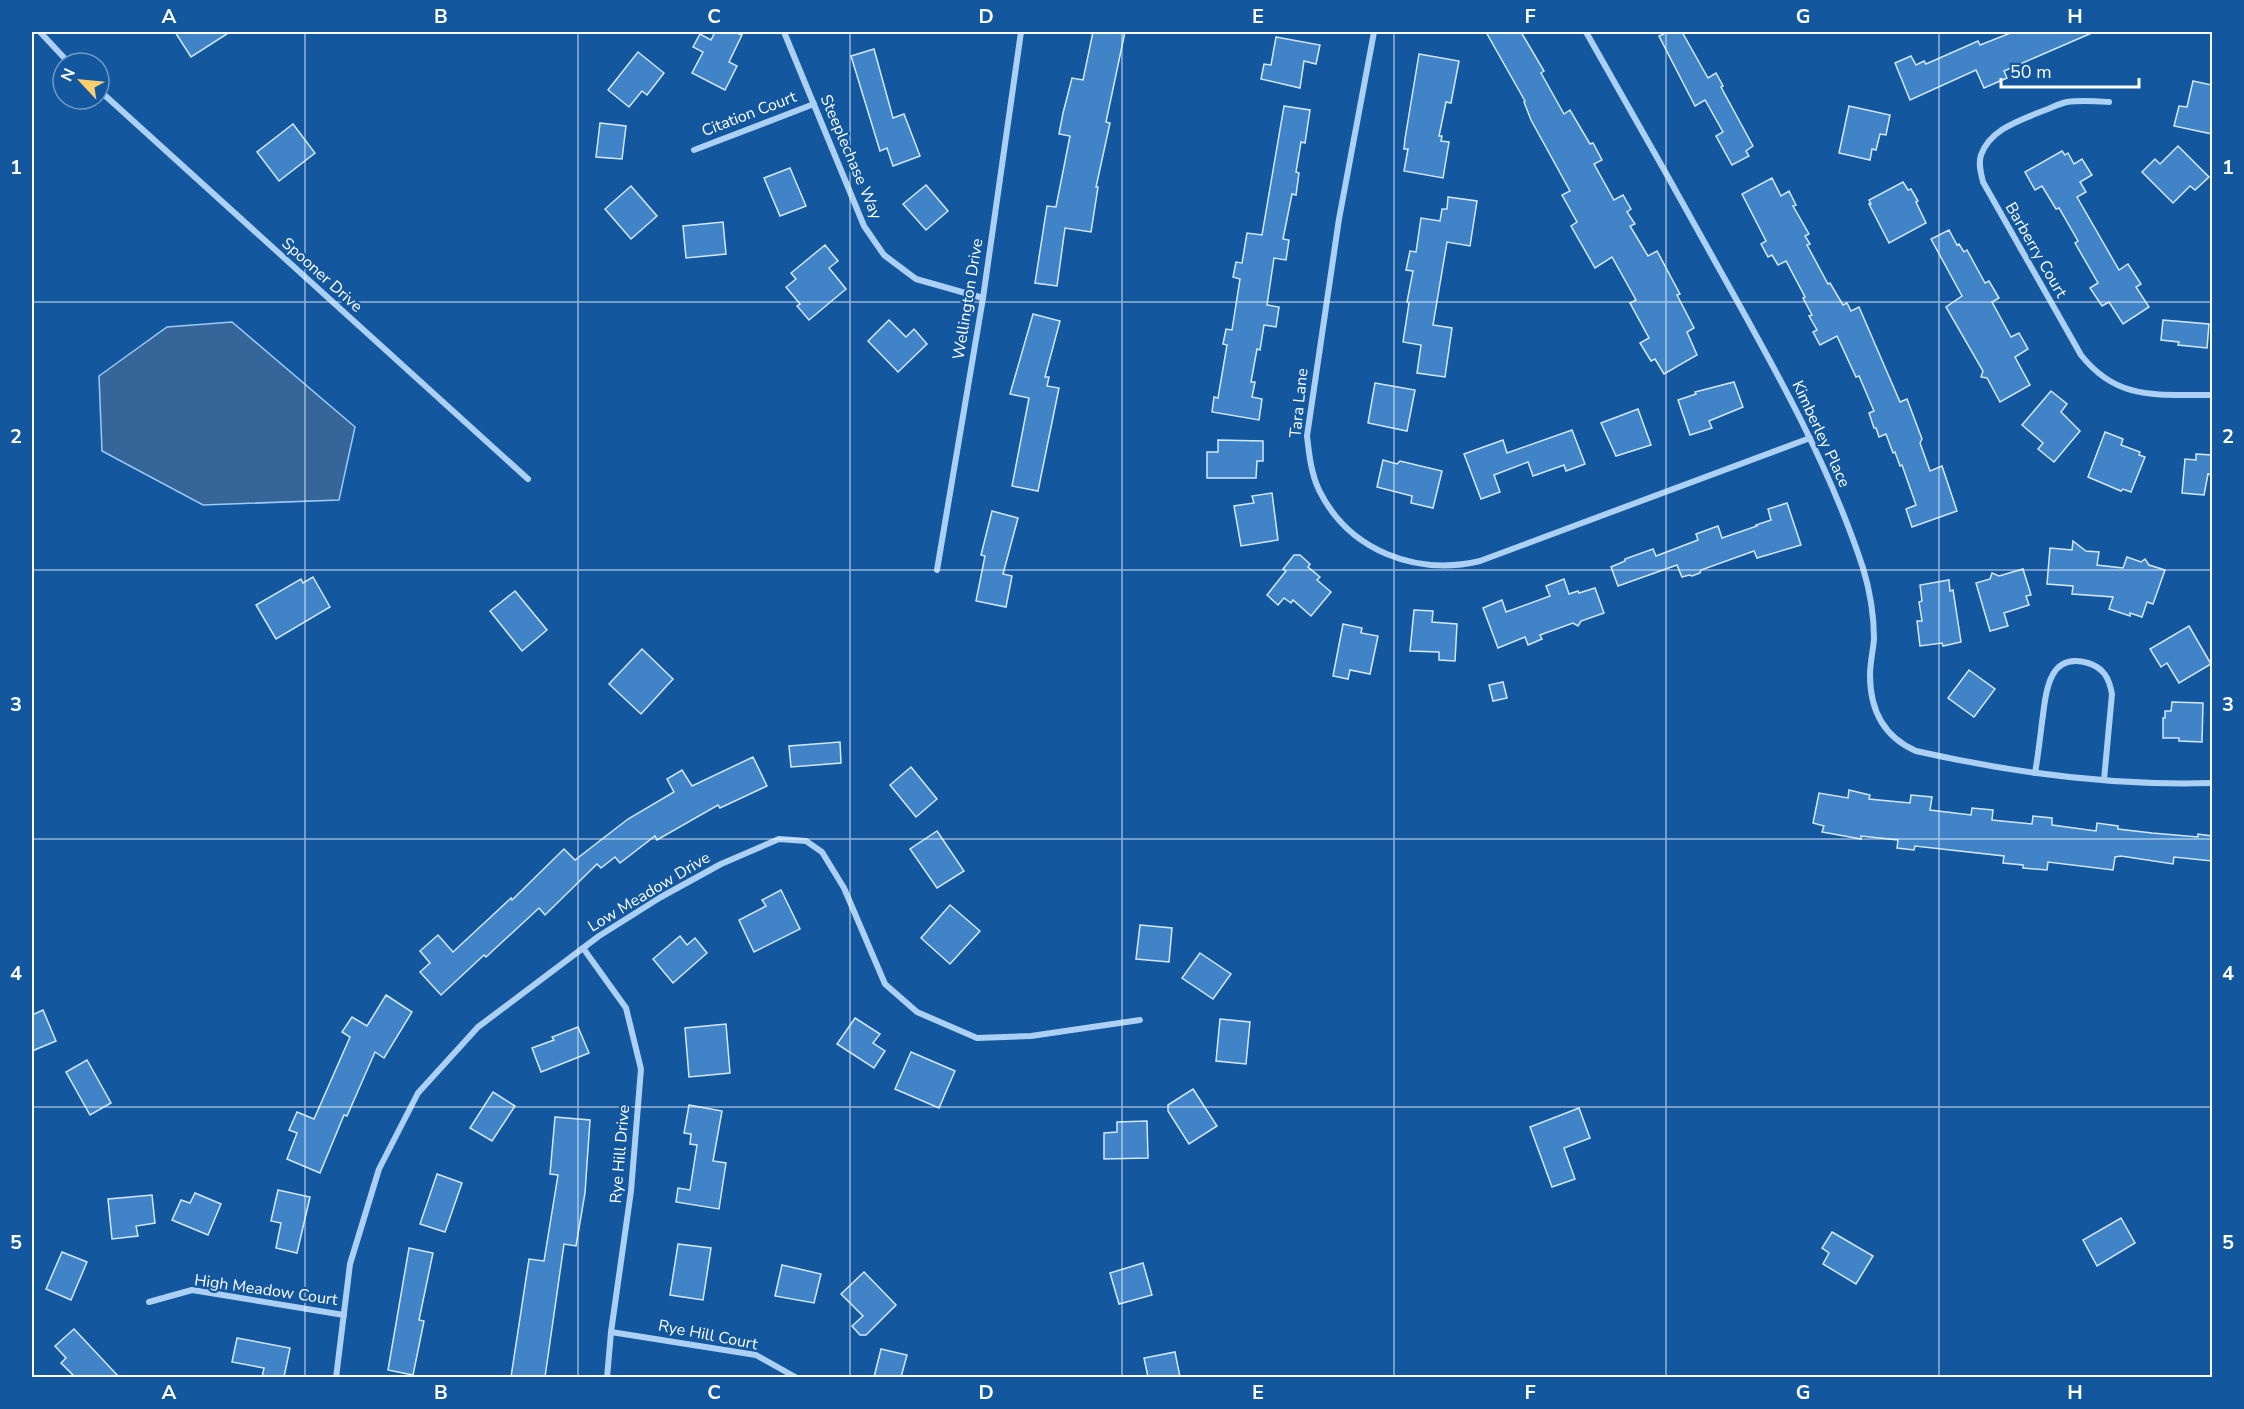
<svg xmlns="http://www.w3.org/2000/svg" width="2244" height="1409" viewBox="0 0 2244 1409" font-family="'Nunito Sans',sans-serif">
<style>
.water{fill:#356599;stroke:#9dcbf7;stroke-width:1.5}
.building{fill:#4083c6;stroke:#d3e8fd;stroke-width:1.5}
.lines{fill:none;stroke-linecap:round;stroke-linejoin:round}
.street{stroke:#abd0f4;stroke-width:6}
.grid{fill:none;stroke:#fff;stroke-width:1.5;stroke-opacity:0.55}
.labels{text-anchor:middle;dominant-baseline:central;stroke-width:4.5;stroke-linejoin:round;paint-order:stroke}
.street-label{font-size:16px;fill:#fff;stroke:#13579f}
.neatline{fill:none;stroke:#fff;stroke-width:2}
.grid-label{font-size:20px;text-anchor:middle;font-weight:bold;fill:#fff}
</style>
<rect width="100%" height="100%" fill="#13579f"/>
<path class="water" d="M232,322L355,427L339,500L203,505L102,451L99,376L167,327Z"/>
<g class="building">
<path d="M175,32H230L191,57Z"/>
<path d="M715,32H734L742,35L729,62L737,66L725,90L692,73L703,52L693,47L700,34L711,40Z"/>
<path d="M1093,32H1125L1106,122L1110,123L1096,187H1098L1091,232L1065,228L1057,286L1035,283L1047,206L1056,207L1070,136L1059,134L1063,113L1072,78L1083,80Z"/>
<path d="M1486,32H1521L1544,71L1541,73L1564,114L1570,110L1590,144L1593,143L1602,160L1594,164L1614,200L1623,195L1631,209L1627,212L1635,224L1630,226L1648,256L1657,251L1680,294L1677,295L1694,328L1687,332L1697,355L1664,374L1655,359L1651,361L1640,343L1649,338L1630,303L1636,300L1612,257L1595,268L1571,226L1577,222L1562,195L1570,191L1531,120L1524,102L1525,101Z"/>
<path d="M1668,32H1682L1708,78L1716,73L1723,86L1721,87L1753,146L1746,151L1749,156L1732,165L1716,136L1723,132L1705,100L1695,106L1659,36Z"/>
<path d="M2013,32H2094L2004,71L2007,78L1984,88L1976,70L1910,100L1895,63L1911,56L1916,65L1924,61L1926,64L1978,41L1980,45Z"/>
<path d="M1276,37L1320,45L1316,64L1304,61L1300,88L1261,79L1264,64L1271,65Z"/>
<path d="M874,49L893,118L904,114L920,156L893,166L887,148L880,151L851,56Z"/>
<path d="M638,52L664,73L647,95L642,91L629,107L608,90Z"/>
<path d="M1419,54L1459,61L1451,103L1446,102L1439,136H1442L1441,141L1449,142L1443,178L1404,171L1408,149H1404L1405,139Z"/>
<path d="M2193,81L2212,85V134L2174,126L2179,106L2187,107Z"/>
<path d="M1284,106L1310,110L1305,143L1301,142L1296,172L1299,173L1296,195L1292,194L1283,239L1289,240L1286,260L1274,258L1267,305L1279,307L1276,327L1264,325L1260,350L1257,349L1251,382H1255L1252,397L1262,399L1259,420L1212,412L1214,397L1218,398L1227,345L1223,344L1226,329L1232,330L1240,279L1233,277L1236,262L1242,263L1247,233L1262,235Z"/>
<path d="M1849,106L1890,115L1886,135L1880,134L1876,150L1872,149L1870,160L1839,153Z"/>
<path d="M600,123L626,126L622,159L596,157Z"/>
<path d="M293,124L315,153L279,181L257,152Z"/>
<path d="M2178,146L2209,177L2195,190L2190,186L2173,203L2142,172L2155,159L2160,164Z"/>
<path d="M2062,151L2065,155L2068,153L2074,164L2082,159L2092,175L2080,182L2086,192L2077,197L2119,270L2128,264L2141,284L2136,287L2149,307L2123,324L2109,302L2102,306L2090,288L2098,283L2075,243L2078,241L2059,208L2056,209L2042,186L2035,190L2025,172Z"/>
<path d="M790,168L806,206L780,216L764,178Z"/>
<path d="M1772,178L1781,196L1789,191L1796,205L1793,206L1809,234L1805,236L1810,244L1807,245L1828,284L1830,283L1843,305L1847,303L1851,311L1859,307L1900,402L1907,399L1922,439L1920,443L1930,471L1942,466L1957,511L1912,527L1906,509L1916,505L1902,465L1900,466L1895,452L1893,453L1886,434L1879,437L1876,428H1874L1869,413L1874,411L1859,376L1856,377L1837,336L1820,345L1813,332L1817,330L1809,316L1812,315L1803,298L1805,297L1786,261L1778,265L1772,255L1768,257L1761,244L1766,241L1742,194Z"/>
<path d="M1903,182L1908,190L1911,189L1918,201L1916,202L1926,223L1889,243L1869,204H1871L1869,200Z"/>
<path d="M926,185L948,211L926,230L903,204Z"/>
<path d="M631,186L657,216L631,239L605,209Z"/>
<path d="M1448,197L1477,201L1470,246L1447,242L1433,325L1452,328L1445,377L1417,373L1421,345L1403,342L1409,303L1407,302L1413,271L1406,270L1410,251L1416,252L1421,218L1440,221L1442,209H1447Z"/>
<path d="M723,222L726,254L686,258L683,226Z"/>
<path d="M1949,230L1957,245L1959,244L1964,252L1967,250L1985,283L1989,281L1999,298L1992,302L2011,337L2019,333L2028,349L2015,357L2030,385L2000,402L1987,378L1981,377L1983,371L1946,307L1962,296L1931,239Z"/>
<path d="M825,245L838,261L829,268L846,289L809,320L797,306L800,304L786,287L796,279L791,273Z"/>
<path d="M1033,314L1060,321L1045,377H1049L1047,386L1059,388L1038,491L1012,486L1029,398L1010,394Z"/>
<path d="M889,320L906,337L914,329L927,344L898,372L868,341Z"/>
<path d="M2163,320L2209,324L2207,348L2178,345L2179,342L2161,340Z"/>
<path d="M1734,382L1743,407L1709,421L1712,428L1690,435L1678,400L1696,394L1695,392Z"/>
<path d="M1375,383L1415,390L1407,431L1368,423Z"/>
<path d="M2051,391L2067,404L2061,412L2080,431L2054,462L2038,449L2043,443L2022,425Z"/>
<path d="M1638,409L1651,445L1616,456L1601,423Z"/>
<path d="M1572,430L1585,464L1566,471L1564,465L1533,476L1528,462L1494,475L1500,492L1481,499L1464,454L1503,440L1507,453Z"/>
<path d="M2105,432L2123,439L2121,445L2140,452L2139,455L2145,457L2131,492L2123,489L2121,491L2088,477Z"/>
<path d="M1218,440L1263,441V461H1257L1256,478H1207V452H1218Z"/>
<path d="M2196,454L2212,455V475L2208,474L2204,495L2182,493L2185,459L2196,460Z"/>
<path d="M1383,460L1397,464L1400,461L1442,471L1433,508L1411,503L1412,496L1377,487Z"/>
<path d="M1272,493L1278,540L1241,546L1234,506L1254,503L1252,496Z"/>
<path d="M1787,503L1801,545L1757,558L1754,551L1701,570L1700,573L1692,576L1689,575L1682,577L1677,565L1618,586L1611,567L1625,561V559L1653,549L1656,556L1698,540L1696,534L1718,526L1722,538L1757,526L1756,525L1771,520L1768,509Z"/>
<path d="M992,511L1018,518L1003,574L1012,576L1006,607L976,601L985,556L981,555Z"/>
<path d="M2073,541L2086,551L2099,552L2097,565L2123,568L2127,557L2141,562L2145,559L2149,565L2165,570L2153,604L2147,602L2142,617L2130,613V616L2109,609L2113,597L2072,594L2073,586L2047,584L2050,548L2072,550Z"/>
<path d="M1294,555H1300L1310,564L1308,567L1320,577L1317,580L1331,592L1311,616L1293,600L1291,603L1284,598L1278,605L1267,595L1286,571L1283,569Z"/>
<path d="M2023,569L2031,595L2026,596L2029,605L2004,613L2008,626L1990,631L1976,583L1990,579L1992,573L1999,576Z"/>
<path d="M313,577L330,607L276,639L256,605L301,579L303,583Z"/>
<path d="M1564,579L1569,594L1578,591L1579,593L1595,588L1604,613L1581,621L1578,626L1573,623L1540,635L1542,639L1528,645L1525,637L1498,648L1483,608L1502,600L1506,612L1550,596L1546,586Z"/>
<path d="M1949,580L1950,591L1953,590L1961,642L1943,646L1942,643L1920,646L1917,621H1922L1919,602L1922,601L1920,585Z"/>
<path d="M515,591L547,630L522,651L490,611Z"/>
<path d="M1414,610L1433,611L1432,622L1457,624L1455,661L1439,660V652L1410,651Z"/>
<path d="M1343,624L1362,628L1361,633L1378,636L1370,674L1350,670L1348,679L1333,676Z"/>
<path d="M2189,626L2211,664L2179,683L2167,663L2161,667L2150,649Z"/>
<path d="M642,649L673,679L641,714L609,684Z"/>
<path d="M1969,670L1995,689L1974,717L1948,698Z"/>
<path d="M1503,682L1507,698L1493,701L1489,685Z"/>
<path d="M2172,702L2203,703L2202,742L2179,741V738H2163V718H2165V711H2171Z"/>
<path d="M840,742L841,763L791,767L789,746Z"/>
<path d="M753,757L767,786L720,808L718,805L657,840L655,836L620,863L615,857L601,868L597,864L545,915L539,908L486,957L484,955L441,995L420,972L430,963L420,951L438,935L453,952L511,898L512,900L564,849L575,860L628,819L674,792L667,779L682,770L692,786Z"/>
<path d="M911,767L937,799L916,817L890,785Z"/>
<path d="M1849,790L1870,795L1869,799L1910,803L1911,795L1932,797L1930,810L1971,815L1972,808L1993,810L1992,820L2032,824L2033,816L2052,818V825L2096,831L2097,823L2118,826V829L2152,833L2198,837V834L2212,836V861L2174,857L2173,864L2121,856L2115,857L2113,870L2048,862L2047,870L2023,868V865L2003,863L2004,856L1915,846L1914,850L1897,848L1898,840L1861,836V839L1822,832L1824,826L1813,823L1819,793L1848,798Z"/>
<path d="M937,831L964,871L937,888L910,849Z"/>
<path d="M781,890L800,929L754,952L739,920L766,906L762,900Z"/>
<path d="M950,905L980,931L950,964L921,938Z"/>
<path d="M1140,925L1172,928L1169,962L1136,959Z"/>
<path d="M680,936L687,945L695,938L707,953L673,983L653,959Z"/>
<path d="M1200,953L1231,974L1213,999L1182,978Z"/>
<path d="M386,995L412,1012L384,1058L375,1052L347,1116L344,1115L320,1173L287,1159L297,1133L289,1130L297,1112L314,1119L350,1037L342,1032L352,1017L367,1026Z"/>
<path d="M43,1010L56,1041L32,1051V1015Z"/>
<path d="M855,1018L880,1034L873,1043L885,1051L874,1068L837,1044Z"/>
<path d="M1220,1019L1250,1022L1246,1064L1216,1061Z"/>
<path d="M726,1024L730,1073L689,1077L685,1028Z"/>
<path d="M578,1027L589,1053L541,1072L532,1048L554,1040L552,1037Z"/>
<path d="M911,1052L955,1071L939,1108L895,1089Z"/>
<path d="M87,1060L111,1103L90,1115L66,1072Z"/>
<path d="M1193,1089L1217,1126L1189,1144L1168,1111V1105Z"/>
<path d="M493,1092L515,1106L492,1141L470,1128Z"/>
<path d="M689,1105L722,1111L713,1161L726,1163L719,1209L676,1202L678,1188L690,1190L697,1145L690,1144L691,1134L684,1133Z"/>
<path d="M1579,1108L1590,1138L1564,1148L1575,1179L1552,1187L1530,1127Z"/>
<path d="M555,1117L590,1120L585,1193L576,1246L564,1244L545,1377H511L529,1259L544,1261L558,1175L550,1174Z"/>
<path d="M1147,1121L1148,1158L1104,1159V1133L1117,1132V1122Z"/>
<path d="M437,1174L462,1183L445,1232L420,1224Z"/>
<path d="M278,1190L310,1197L297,1253L276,1248L281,1223L271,1221Z"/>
<path d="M195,1193L221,1204L208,1235L172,1220L181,1200L190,1203Z"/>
<path d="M152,1195L155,1223L136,1226L138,1236L112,1239L108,1199Z"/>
<path d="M2121,1218L2135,1243L2097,1266L2083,1240Z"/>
<path d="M1832,1232L1873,1256L1856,1284L1823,1264L1829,1253L1822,1248Z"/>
<path d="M678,1244L711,1248L703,1300L670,1295Z"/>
<path d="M409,1248L433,1253L419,1320L424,1321L413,1375L388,1370Z"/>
<path d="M62,1252L87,1262L71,1300L46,1289Z"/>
<path d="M1143,1263L1152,1295L1119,1304L1110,1273Z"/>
<path d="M782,1265L821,1274L814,1303L775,1296Z"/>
<path d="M864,1272L896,1305L866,1335H860L852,1326L863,1316L841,1294Z"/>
<path d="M74,1329L119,1377H75L61,1363L66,1358L55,1346Z"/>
<path d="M237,1338L290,1348L284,1377H262L264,1368L232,1362Z"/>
<path d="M881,1349L907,1355L901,1377H874Z"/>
<path d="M1175,1352L1180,1377H1148L1144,1358Z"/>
</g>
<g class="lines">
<g class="street">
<path d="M40,32L69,63"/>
<path d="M784,32L864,226L884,255L916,279L983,298"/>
<path d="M1374,32L1339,219L1307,436C1309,454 1311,473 1319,490C1349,551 1416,576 1480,561L1810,438"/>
<path d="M1586,32C1633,114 1680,198 1726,281C1778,374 1830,467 1863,568C1870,591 1874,615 1874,639C1873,651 1870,663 1870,675C1870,710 1884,737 1916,751C2013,773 2113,786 2212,783"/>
<path d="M99,90L528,479"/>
<path d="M2109,102C2094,101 2081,100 2067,102C2058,104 2049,109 2040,112C2018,121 1990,130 1981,155C1978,164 1981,173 1983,182L2081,355C2118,402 2159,394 2212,395"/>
<path d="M694,150L814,104"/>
<path d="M937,570L983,298L1021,32"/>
<path d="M2035,773C2038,756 2040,739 2042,722C2046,695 2047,651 2088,663C2104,668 2109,678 2112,694L2104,780"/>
<path d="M583,948L626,1008L641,1069L631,1191L611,1332L607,1378"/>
<path d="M149,1302L192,1290L344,1315"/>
<path d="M611,1332L756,1355L797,1378"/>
<path d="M336,1378L350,1264L379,1169L418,1093L478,1027L599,936L661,897L721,864L779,839L806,841L822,852L844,888L885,984L917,1012L977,1038L1031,1036L1140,1020"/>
</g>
</g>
<path class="grid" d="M305,32V1378M578,32V1378M850,32V1378M1122,32V1378M1394,32V1378M1666,32V1378M1939,32V1378M32,302H2212M32,570H2212M32,839H2212M32,1107H2212"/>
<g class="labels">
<g class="street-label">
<text transform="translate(749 114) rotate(-21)">Citation Court</text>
<text transform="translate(851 157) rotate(67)">Steeplechase Way</text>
<text transform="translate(2036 250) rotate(60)">Barberry Court</text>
<text transform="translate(322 275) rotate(42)">Spooner Drive</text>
<text transform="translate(968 299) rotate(-81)">Wellington Drive</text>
<text transform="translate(1299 403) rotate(-84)">Tara Lane</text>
<text transform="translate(1821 434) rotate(65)">Kimberley Place</text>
<text transform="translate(649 892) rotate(-31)">Low Meadow Drive</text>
<text transform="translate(620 1154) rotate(-85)">Rye Hill Drive</text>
<text transform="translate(266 1290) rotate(8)">High Meadow Court</text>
<text transform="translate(708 1335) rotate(11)">Rye Hill Court</text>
</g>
</g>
<rect width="2244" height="1409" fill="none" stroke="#13579f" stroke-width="66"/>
<g transform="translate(81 81) rotate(296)"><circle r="28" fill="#13579f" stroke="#719ac5" stroke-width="1.5"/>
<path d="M0-4.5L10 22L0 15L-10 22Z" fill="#ffce6e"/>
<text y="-9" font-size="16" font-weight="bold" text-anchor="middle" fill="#ffffff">N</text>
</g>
<path d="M2001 78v9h138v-9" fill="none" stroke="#ffffff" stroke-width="3"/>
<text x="2010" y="78" font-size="18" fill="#ffffff" stroke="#13579f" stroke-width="4.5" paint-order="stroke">50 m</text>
<rect x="33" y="33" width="2178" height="1343" class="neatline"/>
<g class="grid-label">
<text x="169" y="23">A</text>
<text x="441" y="23">B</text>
<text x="714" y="23">C</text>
<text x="986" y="23">D</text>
<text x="1258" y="23">E</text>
<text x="1530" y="23">F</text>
<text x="1803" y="23">G</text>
<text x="2075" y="23">H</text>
<text x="16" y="174">1</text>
<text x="2228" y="174">1</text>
<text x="16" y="443">2</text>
<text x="2228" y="443">2</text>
<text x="16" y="711">3</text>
<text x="2228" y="711">3</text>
<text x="16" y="980">4</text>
<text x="2228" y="980">4</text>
<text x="16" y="1249">5</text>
<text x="2228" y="1249">5</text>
<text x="169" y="1399">A</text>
<text x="441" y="1399">B</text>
<text x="714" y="1399">C</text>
<text x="986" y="1399">D</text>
<text x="1258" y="1399">E</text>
<text x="1530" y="1399">F</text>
<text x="1803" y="1399">G</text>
<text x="2075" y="1399">H</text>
</g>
</svg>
